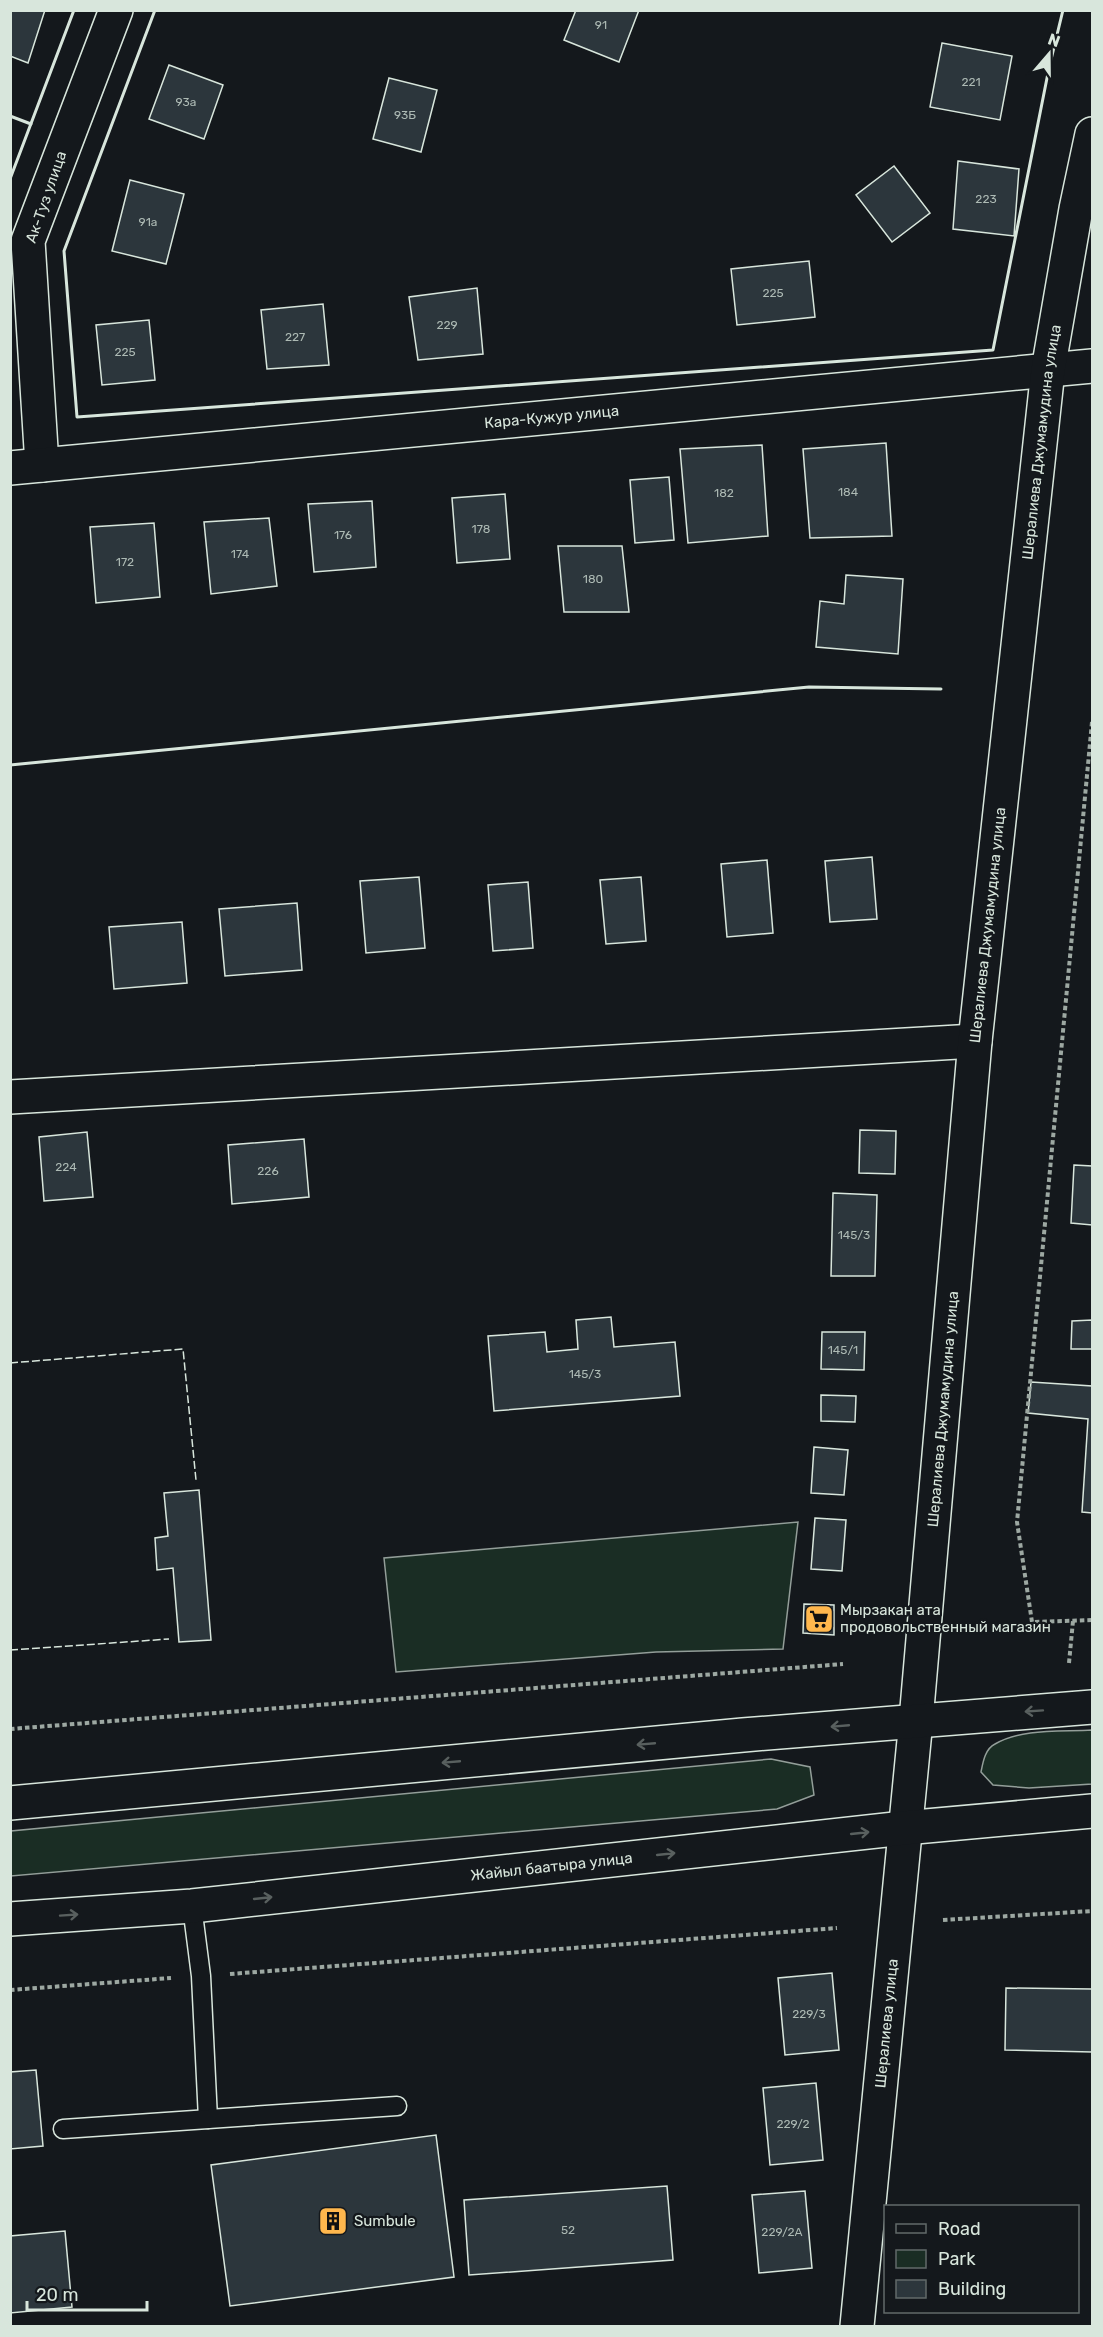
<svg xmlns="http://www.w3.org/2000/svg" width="1103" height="2337" viewBox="0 0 1103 2337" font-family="Rubik,sans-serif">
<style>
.green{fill:#1a2d24;stroke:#939e99;stroke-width:1.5}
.building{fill:#2c363c;stroke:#d8e6dc;stroke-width:1.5}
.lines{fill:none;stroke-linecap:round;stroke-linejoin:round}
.service-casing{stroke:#d8e6dc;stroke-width:21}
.minor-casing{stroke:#d8e6dc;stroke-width:36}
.tertiary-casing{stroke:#d8e6dc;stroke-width:36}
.primary-casing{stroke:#d8e6dc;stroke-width:36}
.path{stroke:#9da8a2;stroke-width:4;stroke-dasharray:4.5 3;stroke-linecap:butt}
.service{stroke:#14181c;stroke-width:18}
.minor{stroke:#14181c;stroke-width:33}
.tertiary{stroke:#14181c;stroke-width:33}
.primary{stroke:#14181c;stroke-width:33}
.fence{stroke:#d8e6dc;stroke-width:1.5;stroke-dasharray:8 3;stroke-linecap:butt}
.wall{stroke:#d8e6dc;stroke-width:3}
.oneway{stroke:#59605f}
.labels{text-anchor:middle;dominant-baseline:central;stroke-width:4.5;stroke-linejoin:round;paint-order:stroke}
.number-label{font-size:12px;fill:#adbab4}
.street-label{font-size:15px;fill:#d8e6dc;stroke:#14181c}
.poi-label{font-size:15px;fill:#d8e6dc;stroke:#14181c;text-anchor:start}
</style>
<rect width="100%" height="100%" fill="#14181c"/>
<g class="green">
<path d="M798,1522L783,1649L656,1652L396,1672L384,1558Z"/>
<path d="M1092,1730V1784L1029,1788L993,1785L981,1772C983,1762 985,1749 995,1744C1022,1728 1062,1732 1092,1730Z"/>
<path d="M771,1759L810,1767L814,1795L777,1809L11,1876V1831Z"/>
</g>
<g class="building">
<path d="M10,10H45L28,63L10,56Z"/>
<path d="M576,10H639L619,62L564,40Z"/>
<path d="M942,43L1012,56L1000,120L930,107Z"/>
<path d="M169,65L223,85L204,139L149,119Z"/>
<path d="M389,78L437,90L421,152L373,139Z"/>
<path d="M958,161L1019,169L1014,236L953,229Z"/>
<path d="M894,166L930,213L892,242L856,195Z"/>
<path d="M130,180L184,194L166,264L112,251Z"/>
<path d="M809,261L815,317L737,325L731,269Z"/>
<path d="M477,288L483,354L418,360L409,297Z"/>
<path d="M323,304L329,365L267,369L261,310Z"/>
<path d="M149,320L155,380L102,385L96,325Z"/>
<path d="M886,443L892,536L810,538L803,449Z"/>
<path d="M762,445L768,536L688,543L680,449Z"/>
<path d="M669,477L674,540L635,543L630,480Z"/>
<path d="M505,494L510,559L457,563L452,498Z"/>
<path d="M372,501L376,567L314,572L308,504Z"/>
<path d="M269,518L277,586L211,594L204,522Z"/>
<path d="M154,523L160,597L96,603L90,527Z"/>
<path d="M558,546H622L629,612H564Z"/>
<path d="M846,575L903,579L898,654L816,647L820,601L844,604Z"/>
<path d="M872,857L877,919L830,922L825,861Z"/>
<path d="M767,860L773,933L727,937L721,864Z"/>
<path d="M419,877L425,948L366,953L360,881Z"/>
<path d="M641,877L646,941L606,944L600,880Z"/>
<path d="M528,882L533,948L493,951L488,885Z"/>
<path d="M297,903L302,970L225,976L219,909Z"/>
<path d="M182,922L187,983L114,989L109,927Z"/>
<path d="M860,1130L896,1131L895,1174L859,1173Z"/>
<path d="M87,1132L93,1197L44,1201L39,1137Z"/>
<path d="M304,1139L309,1197L232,1204L228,1145Z"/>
<path d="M1074,1165L1092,1166V1225L1071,1223Z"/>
<path d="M833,1193L877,1195L875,1276H831Z"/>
<path d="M611,1317L614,1347L675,1342L680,1396L494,1411L488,1336L545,1332L547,1352L578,1349L576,1320Z"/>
<path d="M1092,1320V1349H1071L1072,1321Z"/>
<path d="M822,1332H865L864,1370L821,1369Z"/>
<path d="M1031,1382L1092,1386V1513L1082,1512L1088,1419L1028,1413Z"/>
<path d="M821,1395L856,1396L855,1422L821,1421Z"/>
<path d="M814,1447L848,1450L844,1495L811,1493Z"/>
<path d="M199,1490L211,1640L179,1642L173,1568L157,1570L155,1538L168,1536L164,1493Z"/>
<path d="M815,1518L846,1520L842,1571L811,1569Z"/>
<path d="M804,1604L834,1605V1635L803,1633Z"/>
<path d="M832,1973L839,2050L785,2055L778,1978Z"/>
<path d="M1006,1988L1092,1989V2052L1005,2050Z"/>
<path d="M36,2070L43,2146L10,2149V2072Z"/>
<path d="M816,2083L823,2160L770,2165L763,2088Z"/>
<path d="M436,2135L454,2277L230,2306L211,2165Z"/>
<path d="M667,2186L673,2260L469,2275L464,2200Z"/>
<path d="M805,2191L812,2268L759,2273L752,2195Z"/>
<path d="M65,2231L72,2307L10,2313V2236Z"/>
</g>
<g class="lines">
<g class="service-casing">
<g id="service">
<path d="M192,1906L201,1976L208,2119"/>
<path d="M63,2129L397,2106"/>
</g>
</g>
<g class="minor-casing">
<g id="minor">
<path d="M42,465L28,241L116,10"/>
<path id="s1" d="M10,468L1092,366"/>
<path d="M10,1097L975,1041"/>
</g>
</g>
<g class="tertiary-casing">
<g id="tertiary">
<path id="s2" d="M857,2326L916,1720L975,1041L1048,370L1076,209L1092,134"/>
</g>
</g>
<g class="primary-casing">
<g id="primary">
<path d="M10,1803L743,1735L1092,1707"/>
<path id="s3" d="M10,1919L192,1906L904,1828L1092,1811"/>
</g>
</g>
<g class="path">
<path d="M1092,722L1017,1522L1032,1622L1092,1620"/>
<path d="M1069,1663L1073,1621"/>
<path d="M10,1729L843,1664"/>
<path d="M943,1920L1092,1911"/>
<path d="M230,1974L837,1928"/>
<path d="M10,1990L171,1978"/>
</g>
<use href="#service" class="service"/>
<use href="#minor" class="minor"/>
<use href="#tertiary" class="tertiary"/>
<use href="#primary" class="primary"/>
<g class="fence">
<path d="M10,1363L183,1349L196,1480"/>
<path d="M10,1650L169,1639"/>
</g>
<g class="wall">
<path d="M155,10L64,251L77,417L993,350L1049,68L1063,10"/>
<path d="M10,116L31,124"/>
<path d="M10,179L74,10"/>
<path d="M10,765L809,687L941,689"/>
</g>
</g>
<defs><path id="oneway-shaft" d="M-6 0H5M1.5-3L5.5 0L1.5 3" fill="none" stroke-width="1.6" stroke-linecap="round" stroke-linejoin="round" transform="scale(1.5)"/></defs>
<g class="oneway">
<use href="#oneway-shaft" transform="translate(1034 1711) rotate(176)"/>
<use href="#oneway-shaft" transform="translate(840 1726) rotate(175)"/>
<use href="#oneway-shaft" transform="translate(646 1744) rotate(175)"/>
<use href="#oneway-shaft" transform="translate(451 1762) rotate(175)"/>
<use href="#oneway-shaft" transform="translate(860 1833) rotate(-6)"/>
<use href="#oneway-shaft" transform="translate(666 1854) rotate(-6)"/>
<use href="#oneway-shaft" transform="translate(263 1898) rotate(-6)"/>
<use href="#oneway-shaft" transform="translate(69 1915) rotate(-4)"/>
</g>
<defs>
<g id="supermarket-square" transform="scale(1.5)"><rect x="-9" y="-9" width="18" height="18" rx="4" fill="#ffb74d" stroke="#14181c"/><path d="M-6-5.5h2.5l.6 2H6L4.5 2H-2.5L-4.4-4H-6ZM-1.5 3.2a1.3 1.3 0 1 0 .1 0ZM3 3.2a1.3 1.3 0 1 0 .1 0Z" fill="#111"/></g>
<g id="building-square" transform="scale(1.5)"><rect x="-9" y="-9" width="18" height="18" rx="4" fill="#ffb74d" stroke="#14181c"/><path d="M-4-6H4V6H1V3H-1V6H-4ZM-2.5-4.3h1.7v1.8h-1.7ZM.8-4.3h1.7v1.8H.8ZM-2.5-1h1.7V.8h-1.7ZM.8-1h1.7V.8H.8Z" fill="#111"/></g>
</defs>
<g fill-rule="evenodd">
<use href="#supermarket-square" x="819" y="1619"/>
<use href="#building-square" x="333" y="2221"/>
</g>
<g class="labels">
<g class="number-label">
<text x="601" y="25">91</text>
<text x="971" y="82">221</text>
<text x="186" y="102">93а</text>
<text x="405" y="115">93Б</text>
<text x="986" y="199">223</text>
<text x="148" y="222">91а</text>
<text x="773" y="293">225</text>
<text x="447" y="325">229</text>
<text x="295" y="337">227</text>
<text x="125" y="352">225</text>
<text x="848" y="492">184</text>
<text x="724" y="493">182</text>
<text x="481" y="529">178</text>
<text x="343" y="535">176</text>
<text x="240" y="554">174</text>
<text x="125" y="562">172</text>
<text x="593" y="579">180</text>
<text x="66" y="1167">224</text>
<text x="268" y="1171">226</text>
<text x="854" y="1235">145/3</text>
<text x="843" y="1350">145/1</text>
<text x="585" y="1374">145/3</text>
<text x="809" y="2014">229/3</text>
<text x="793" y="2124">229/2</text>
<text x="568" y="2230">52</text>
<text x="782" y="2232">229/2А</text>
</g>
<g class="street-label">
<text transform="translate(46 197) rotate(-71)">Ак-Туз улица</text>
<text stroke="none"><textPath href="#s1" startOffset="544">Кара-Кужур улица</textPath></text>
<text stroke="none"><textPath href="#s2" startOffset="1893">Шералиева Джумамудина улица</textPath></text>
<text stroke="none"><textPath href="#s2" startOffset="1407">Шералиева Джумамудина улица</textPath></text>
<text stroke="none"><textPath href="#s2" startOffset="921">Шералиева Джумамудина улица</textPath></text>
<text stroke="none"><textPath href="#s3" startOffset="544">Жайыл баатыра улица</textPath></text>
<text stroke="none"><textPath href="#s2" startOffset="304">Шералиева улица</textPath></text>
</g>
<g class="poi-label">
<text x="840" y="1610">Мырзакан ата<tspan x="840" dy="17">продовольственный магазин</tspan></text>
<text x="354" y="2221">Sumbule</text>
</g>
</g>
<rect width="1103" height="2337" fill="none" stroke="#d8e6dc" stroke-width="24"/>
<rect x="884" y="2205" width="195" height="108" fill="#14181c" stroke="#626a69" stroke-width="1.5"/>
<rect x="896" y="2224" width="30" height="9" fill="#14181c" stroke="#626a69" stroke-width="1.5"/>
<text x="938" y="2235" font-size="18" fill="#d8e6dc">Road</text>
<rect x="896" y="2250" width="30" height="18" fill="#1a2d24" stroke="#626a69" stroke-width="1.5"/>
<text x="938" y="2265" font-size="18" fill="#d8e6dc">Park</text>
<rect x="896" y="2280" width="30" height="18" fill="#2c363c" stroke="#626a69" stroke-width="1.5"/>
<text x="938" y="2295" font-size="18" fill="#d8e6dc">Building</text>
<g transform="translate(1049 54) rotate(20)" stroke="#14181c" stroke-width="4.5" paint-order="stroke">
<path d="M0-4.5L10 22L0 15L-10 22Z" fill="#d8e6dc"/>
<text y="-9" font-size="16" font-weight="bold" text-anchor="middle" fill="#d8e6dc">N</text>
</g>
<path d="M27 2301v9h120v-9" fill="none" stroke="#d8e6dc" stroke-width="3"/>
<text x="36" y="2301" font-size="18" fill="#d8e6dc" stroke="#14181c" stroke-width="4.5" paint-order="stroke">20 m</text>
</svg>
